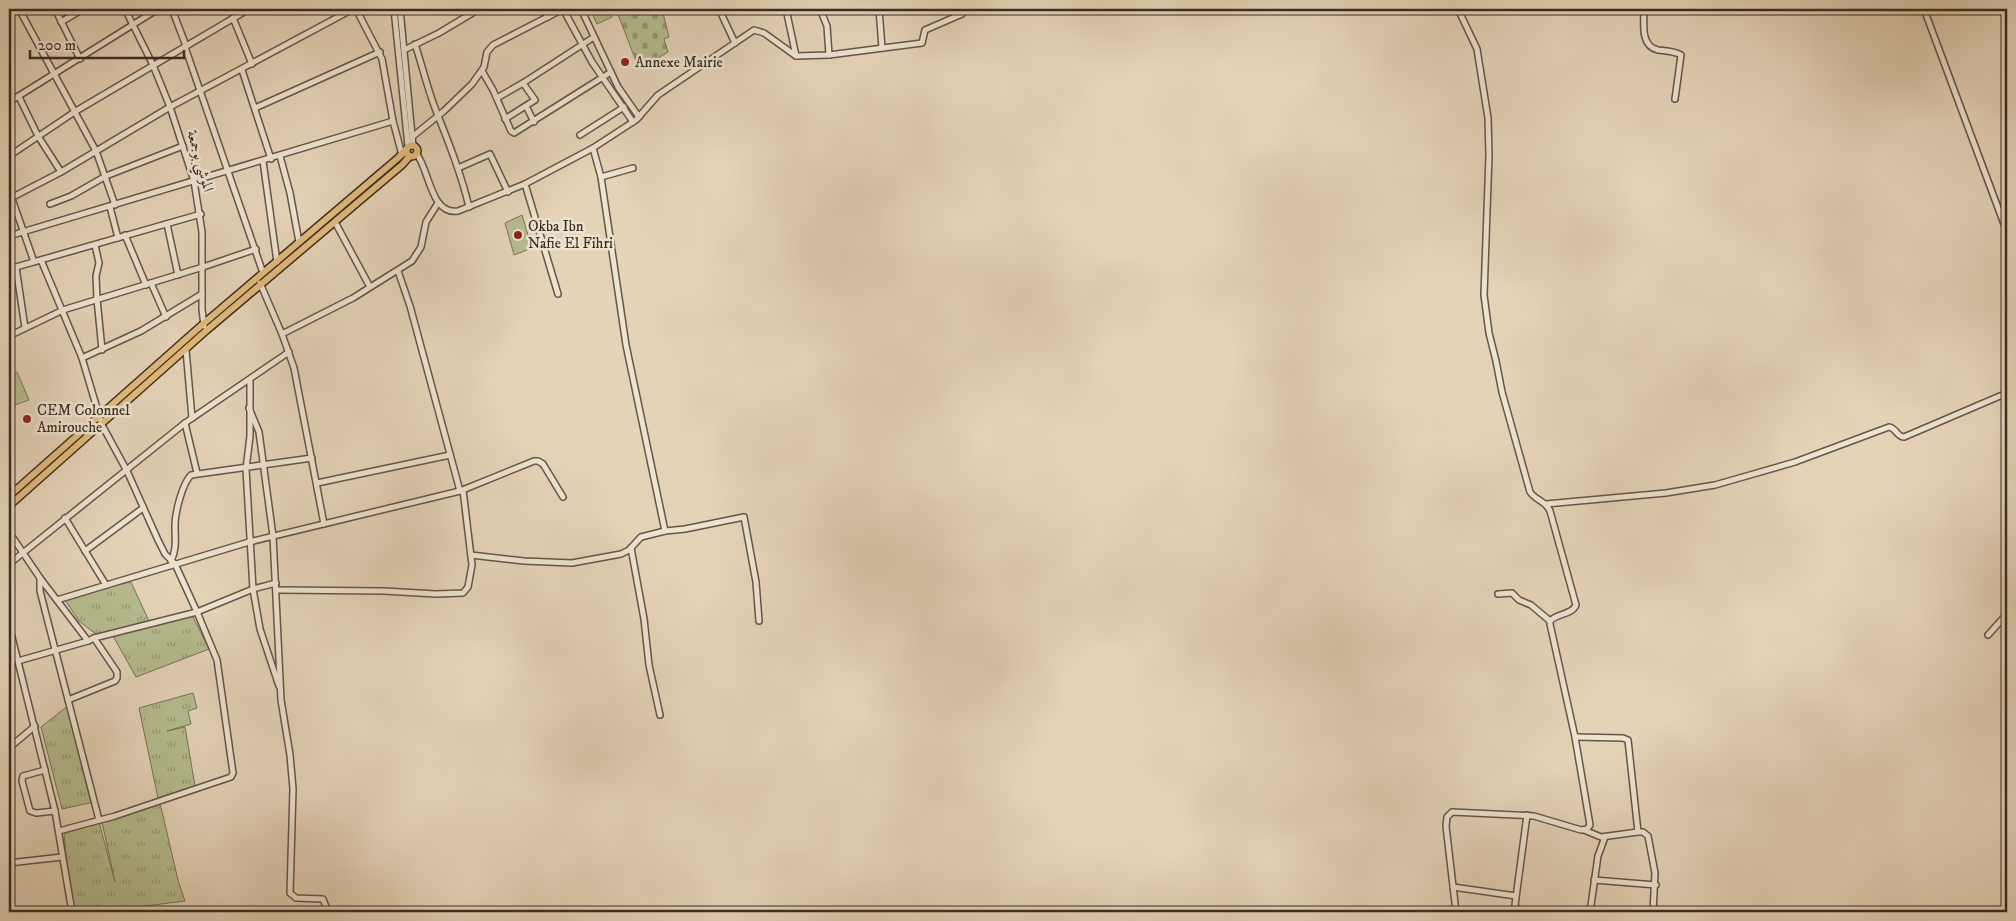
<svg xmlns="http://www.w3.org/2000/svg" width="2016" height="921" viewBox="0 0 2016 921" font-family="'IM FELL DW Pica',Amiri,serif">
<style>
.grass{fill:url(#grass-tufts);stroke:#777458}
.cemetery{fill:url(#cemetery-stones);stroke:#777458}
.pitch{fill:#b5bc8f;stroke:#777458}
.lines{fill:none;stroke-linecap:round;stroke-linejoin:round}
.minor-casing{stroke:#645646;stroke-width:8}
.major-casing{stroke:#392d20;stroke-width:9}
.minor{stroke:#eee2d1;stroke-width:5}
.major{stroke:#e2ba7c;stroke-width:6}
.poi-dot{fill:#8f2418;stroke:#eee2d1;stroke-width:2}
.labels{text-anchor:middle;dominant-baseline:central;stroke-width:5;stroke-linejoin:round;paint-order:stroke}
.poi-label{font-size:15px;fill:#392d20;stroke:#eee2d1;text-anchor:start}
.street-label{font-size:15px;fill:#392d20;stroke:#eee2d1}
</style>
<defs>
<pattern id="grass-tufts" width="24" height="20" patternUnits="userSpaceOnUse" patternTransform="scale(1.25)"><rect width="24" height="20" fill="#b5bc8f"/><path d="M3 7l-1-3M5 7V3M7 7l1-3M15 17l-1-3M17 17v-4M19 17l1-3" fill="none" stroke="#949974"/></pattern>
<pattern id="cemetery-stones" width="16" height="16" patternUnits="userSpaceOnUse" patternTransform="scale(1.25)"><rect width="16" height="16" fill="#b5bc8f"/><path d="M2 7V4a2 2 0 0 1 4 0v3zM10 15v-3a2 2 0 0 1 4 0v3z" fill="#949974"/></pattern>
</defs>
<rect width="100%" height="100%" fill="#e5d3b8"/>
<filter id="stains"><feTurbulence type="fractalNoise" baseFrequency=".004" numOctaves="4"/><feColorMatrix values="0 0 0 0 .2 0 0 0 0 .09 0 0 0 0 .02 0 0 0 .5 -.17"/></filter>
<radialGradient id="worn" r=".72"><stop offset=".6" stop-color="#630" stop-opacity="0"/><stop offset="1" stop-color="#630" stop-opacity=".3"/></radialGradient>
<g class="grass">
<path d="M130,580L149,621L97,635L79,621L65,600Z"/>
<path d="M192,615L209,649L136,677L113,636Z"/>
<path d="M193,693L197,708L188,711L191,724L167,731L185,727L195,786L158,798L139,708Z"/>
<path d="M69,705L94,802L62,809L41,727Z"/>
<path d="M160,803L178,880L185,901L122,909V912H75L68,883L64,831L99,822L115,882L102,822Z"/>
</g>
<path class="cemetery" d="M616,9H662L669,37L664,39L668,52L639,69Z"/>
<g class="pitch">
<path d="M590,9H608L612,17L597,24Z"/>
<path d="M522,215L532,248L514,255L505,223Z"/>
<path d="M17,372L29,400L15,405L9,390V376Z"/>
</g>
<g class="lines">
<g class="minor-casing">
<g id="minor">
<path d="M19,9L96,151L115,205"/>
<path d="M55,9L80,59"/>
<path d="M125,9L153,65L170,107L194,181L202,232V309L204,326"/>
<path d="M172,9L186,46"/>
<path d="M356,9L382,59L393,121L402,155"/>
<path d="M394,9L408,146"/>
<path d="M400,9L413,146"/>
<path d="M544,9L548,17"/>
<path d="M563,9L592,62L633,122"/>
<path d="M581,9L618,87L639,117"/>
<path d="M719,9L735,43"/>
<path d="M786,9L796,56"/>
<path d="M820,9L827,26L829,55"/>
<path d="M879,9L882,48"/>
<path d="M1644,9C1644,23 1640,46 1658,50C1666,51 1674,51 1681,55L1675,99"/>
<path d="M1924,9L2007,232"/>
<path d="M233,18L252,64"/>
<path d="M61,22L83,9"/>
<path d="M415,44C422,65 427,87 435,108C448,141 461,173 469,207"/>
<path d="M185,47L263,273"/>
<path d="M404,50L439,33L474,12L476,9"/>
<path d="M242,70L271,159"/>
<path d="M482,71L493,90L511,131L514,133L611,72"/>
<path d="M19,97L38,136L61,172"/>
<path d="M497,98L523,83L594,37"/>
<path d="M9,102L158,9"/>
<path d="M526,106L534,122"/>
<path d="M255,108L380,52"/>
<path d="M505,119L535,100L523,83"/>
<path d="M580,135L624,107"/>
<path d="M412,137L444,111L472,84L484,67L487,52L493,45L563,9"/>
<path d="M416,153C430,170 430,215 458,211L525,184L593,148L636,120L658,95L754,30L764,33L796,56L829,55L922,43L925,30L962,14L966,9"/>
<path d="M9,156L76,111L249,9"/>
<path d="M280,156L290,193L299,242"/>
<path d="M263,161L277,262"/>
<path d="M458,168L490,154L508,192"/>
<path d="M601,177L633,168"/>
<path d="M525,184L558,294"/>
<path d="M9,190L34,262"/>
<path d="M9,199L61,172L170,107L353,9"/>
<path d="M50,204L71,196L106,176L183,146"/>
<path d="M110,207L118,238"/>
<path d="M335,222L370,287"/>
<path d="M167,224L178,275"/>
<path d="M125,235L146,285"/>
<path d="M9,236L393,121"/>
<path d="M95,245L99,263L96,276L97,299L102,350"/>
<path d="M41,260L82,358L102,425L127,471L158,540L165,554L175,564L197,612L94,638"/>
<path d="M16,267L25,328"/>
<path d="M9,269L201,214"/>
<path d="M398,271L410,306L460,491"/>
<path d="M151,283L166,317"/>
<path d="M260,283L282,334L294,368L324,524"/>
<path d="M282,334L353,298L412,261L421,247L426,222L438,203"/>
<path d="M9,336L63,310L203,267L256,249"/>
<path d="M186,350L192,418"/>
<path d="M82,358L141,331L202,294"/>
<path d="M250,381V436L246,469L253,589L260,629L279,686"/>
<path d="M249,408L259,432L273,536L281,700L290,755L293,789L290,893L296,898L323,899L328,912"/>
<path d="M185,423L197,473"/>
<path d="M317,483L450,455"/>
<path d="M1546,504L1666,493L1715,485L1795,462L1889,427C1896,428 1897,437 1904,437L2007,393"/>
<path d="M65,518L106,585"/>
<path d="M665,531L685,529L744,517L756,582L759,621"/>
<path d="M9,532L40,578L88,641L94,638L117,672V678L115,681L68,700"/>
<path d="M631,548L644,619L649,665L660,715"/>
<path d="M85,551L143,508"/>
<path d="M471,555L524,561L572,563L621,554L629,550L641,537L665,531L626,345L601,177L593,148"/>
<path d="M171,561C177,549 175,539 175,526C175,513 182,484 191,475L312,458"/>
<path d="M9,564L185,423L289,352"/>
<path d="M40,578V591L99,820"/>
<path d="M277,590L384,591L436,594L463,593L468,587L472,565L463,490"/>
<path d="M1498,594L1512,593L1519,600L1531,605L1550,621"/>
<path d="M57,600L249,542L460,491L534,461H538L543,464L563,497"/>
<path d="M9,625L55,811L72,912"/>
<path d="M1988,635L2007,614"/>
<path d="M18,661L88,641"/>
<path d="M1575,737L1623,738L1628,740L1638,832"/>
<path d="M9,748L35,726"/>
<path d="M45,770L23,776L22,781L30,811L36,813L55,811"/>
<path d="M1527,815L1515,905L1517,909L1532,912"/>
<path d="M1584,830L1601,837L1638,832H1643L1648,836L1655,873L1653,912"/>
<path d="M59,831L115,816L231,777L233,773L217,660L197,612L253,589L276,583"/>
<path d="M9,863L62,857"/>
<path d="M1594,880L1656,885"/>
<path d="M1453,887L1516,896"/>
<path d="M1456,912L1446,826L1447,817L1452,812L1534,816L1581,830L1587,829L1590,825L1575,737L1550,624V621C1557,613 1572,615 1576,605L1550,511C1546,501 1535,500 1530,492L1502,392L1496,361L1489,333L1484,295L1489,155L1488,118L1477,49L1458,9"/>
<path d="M1590,912L1598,856L1605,837"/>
</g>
</g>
<g class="major-casing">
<g id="major">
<circle cx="412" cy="151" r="5.5"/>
<path d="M9,496L203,324L398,158L406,149"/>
<path d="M9,506L207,330L402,165L410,156"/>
</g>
</g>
<use href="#minor" class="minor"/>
<use href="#major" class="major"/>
</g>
<g class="poi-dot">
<circle cx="625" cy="62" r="5"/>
<circle cx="518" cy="235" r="5"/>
<circle cx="27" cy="419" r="5"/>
</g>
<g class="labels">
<g class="poi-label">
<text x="635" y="62">Annexe Mairie</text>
<text x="528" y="226">Okba Ibn<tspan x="528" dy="17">Nafie El Fihri</tspan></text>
<text x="37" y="410">CEM Colonnel<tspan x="37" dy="17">Amirouche</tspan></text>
</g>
<g class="street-label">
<text transform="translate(200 161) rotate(74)">الموشي بوجمعة</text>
</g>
</g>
<rect width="2016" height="921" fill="none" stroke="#e5d3b8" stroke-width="30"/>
<rect x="10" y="10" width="1996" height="901" fill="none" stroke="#392d20" stroke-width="2.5"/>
<rect x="15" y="15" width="1986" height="891" fill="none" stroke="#392d20"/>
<path d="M30 50v8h154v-8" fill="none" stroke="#392d20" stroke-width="2.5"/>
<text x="38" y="50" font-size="15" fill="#392d20" stroke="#eee2d1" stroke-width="4" paint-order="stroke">200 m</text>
<rect width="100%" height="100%" filter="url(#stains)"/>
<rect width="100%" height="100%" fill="url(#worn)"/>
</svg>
